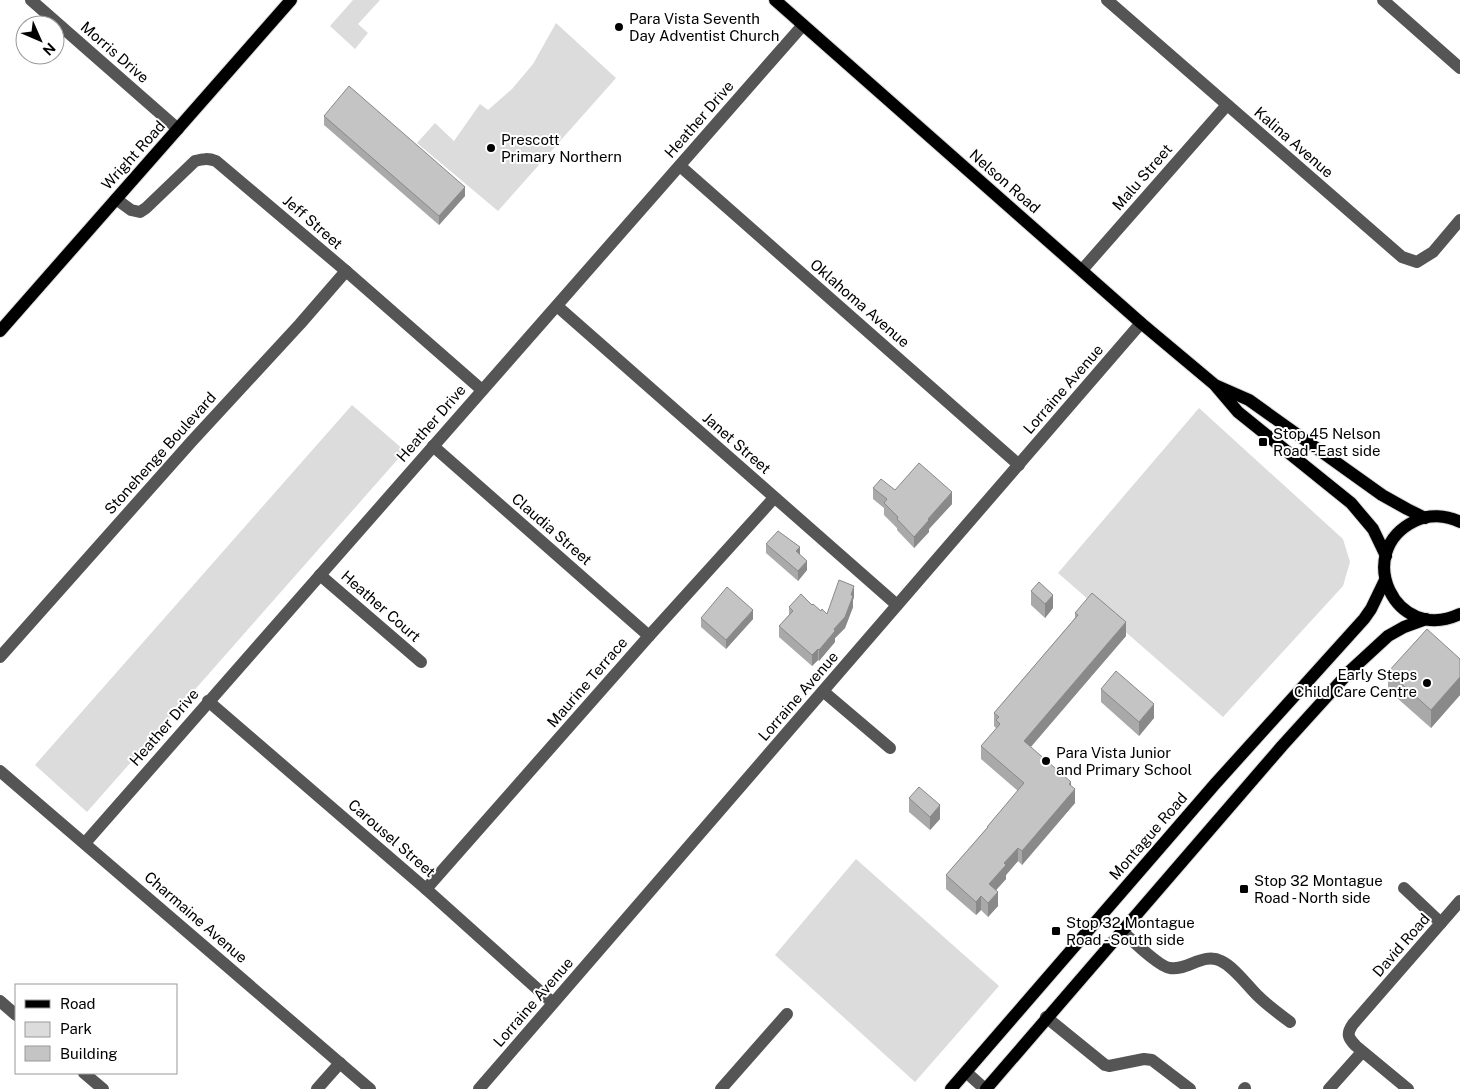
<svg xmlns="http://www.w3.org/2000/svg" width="1460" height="1089" viewBox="0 0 1460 1089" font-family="'Public Sans',sans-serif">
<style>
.green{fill:#dcdcdc}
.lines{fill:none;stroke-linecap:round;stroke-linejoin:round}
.major-casing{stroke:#dbdbdb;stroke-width:14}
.minor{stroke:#555;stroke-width:12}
.major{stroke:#000;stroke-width:12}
.wall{fill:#a9a9a9}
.shaded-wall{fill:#898989}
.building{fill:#c4c4c4;stroke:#898989}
.poi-dot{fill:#000;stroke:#fff;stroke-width:2}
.labels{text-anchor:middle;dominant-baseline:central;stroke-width:4;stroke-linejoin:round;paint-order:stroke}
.poi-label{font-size:15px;fill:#000;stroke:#fff;text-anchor:start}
.street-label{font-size:15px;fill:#000;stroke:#fff}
</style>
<rect width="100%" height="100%" fill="#fff"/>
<g class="green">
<path d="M353,0H380L358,24L368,33L355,49L330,26Z"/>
<path d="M556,23L616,78L498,211L417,143L435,123L454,141L480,104L488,110L512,89L533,64Z"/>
<path d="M352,405L405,451L87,812L35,765Z"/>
<path d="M1199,408L1343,539L1350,562L1343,586L1223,717L1058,573Z"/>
<path d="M856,859L999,986L915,1082L775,955Z"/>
</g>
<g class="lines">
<g class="major-casing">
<g id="major">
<path d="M775,0L1141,323L1215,385L1238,412L1351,503L1373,529L1386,556"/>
<path d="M0,331L291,0"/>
<path d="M1217,386L1249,400L1382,495L1407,509L1425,518"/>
<path d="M1460,522C1446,515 1429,514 1415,521C1352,551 1395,645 1460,614"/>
<path d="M951,1089L1215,784L1364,619L1371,609L1385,580"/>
<path d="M986,1089L1282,746L1350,671L1388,636L1404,627L1426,619"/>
</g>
</g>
<g class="minor">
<path d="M31,0L178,129"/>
<path d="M1107,0L1402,257L1417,262L1433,252L1460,220"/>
<path d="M1383,0L1460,68"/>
<path d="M680,166L1019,465"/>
<path d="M116,199L131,210L140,212L146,208L195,161C203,159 208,158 216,161L346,271L482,390"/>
<path d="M1082,270L1227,105"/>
<path d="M557,306L897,605"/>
<path d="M433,446L649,636"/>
<path d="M320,575L421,662"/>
<path d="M0,657L192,441L300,324L346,271"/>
<path d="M824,692L890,748"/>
<path d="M208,701L426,889L553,1003"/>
<path d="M0,771L370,1089"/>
<path d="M85,843L803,25"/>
<path d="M1404,888L1441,923"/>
<path d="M426,889L649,636L774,498"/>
<path d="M1122,931C1131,939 1159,967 1170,968C1186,971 1204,952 1221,961C1234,967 1247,985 1257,995C1267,1005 1278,1013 1290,1022"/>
<path d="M0,1001L16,1015"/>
<path d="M1046,1017L1105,1065L1109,1066L1144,1059L1152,1060L1190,1089"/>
<path d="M966,1072L985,1089"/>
<path d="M84,1073L103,1089"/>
<path d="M317,1089L340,1063"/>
<path d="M479,1089L1141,323"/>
<path d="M721,1089L787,1014"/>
<path d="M1244,1089L1245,1088"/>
<path d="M1329,1089L1362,1052"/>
<path d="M1408,1089L1356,1046C1348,1038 1346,1034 1353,1024L1460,901"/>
</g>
<use href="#major" class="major"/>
</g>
<g class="wall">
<path d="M324,116L465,196L439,225L324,125Z"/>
<path d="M873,488L895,490L952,504L929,529V532L914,548L897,530V528L884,515V508L873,499Z"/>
<path d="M766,544L800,555L807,570L798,581L766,553Z"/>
<path d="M1031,591L1053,608L1045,618L1031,605Z"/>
<path d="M854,597L853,600V607L845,628L835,638V642L819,661L818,660L812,666L779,637V626L789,615V607L812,605L821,611L827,614Z"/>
<path d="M1075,613L1126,636L1030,747L1071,786L1075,803L1022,865L1018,861L1006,875V879L996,890L998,906L988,917L981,910L976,915L946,889V875L987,828V827L1018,791L981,759V746L996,729V728L994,726V713L1075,618Z"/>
<path d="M701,618L753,619L726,649L701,627Z"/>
<path d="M1460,659V695L1431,728L1388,690V672Z"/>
<path d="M1101,689L1154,718L1139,736L1101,702Z"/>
<path d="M909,798L940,819L930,830L909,812Z"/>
</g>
<g class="shaded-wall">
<path d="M465,187V196L439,225V216Z"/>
<path d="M952,492V504L929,529V532L914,548V537L928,519Z"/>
<path d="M800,547V556L796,551Z"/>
<path d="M807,561V570L798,581V571Z"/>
<path d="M854,586V597L853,600V607L845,628L835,638V642L819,661V650L834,629L851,595Z"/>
<path d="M1053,595V608L1045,618V604Z"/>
<path d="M753,610V619L726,649V640Z"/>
<path d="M1126,622V636L1024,755V741Z"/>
<path d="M818,649V660L812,666V655Z"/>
<path d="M1460,677V695L1431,728V710Z"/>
<path d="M1154,704V718L1139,736V722Z"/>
<path d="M1071,782V794L1075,789V803L1022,865V851Z"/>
<path d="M940,805V819L930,830V817Z"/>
<path d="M1018,848V861L1006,875V879L989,898V884L1011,855Z"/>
<path d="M998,892V906L988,917V903Z"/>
<path d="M981,896V910L976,915V902Z"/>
</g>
<g class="building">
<path d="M349,86L465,187L439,216L324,116Z"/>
<path d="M919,463L952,492L928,519L929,520L914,537L897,519L898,517L884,503L887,499L873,488L881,479L895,490Z"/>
<path d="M778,531L800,547L796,551L807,561L798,571L766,544Z"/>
<path d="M839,580L854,586L851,595L853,596L845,617L834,629L835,631L819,650L818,649L812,655L779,626L793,611L789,607L801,594L812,605L813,604L821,611L822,609L827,614Z"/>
<path d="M1039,582L1053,595L1045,604L1031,591Z"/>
<path d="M727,587L753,610L726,640L701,618Z"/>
<path d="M1092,593L1126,622L1024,741L1071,782L1069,784L1075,789L1022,851L1018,848L1004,863L1006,865L989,884L998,892L988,903L981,896L976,902L946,875L988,827H987L1024,783L981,746L1000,724L996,720L999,717L994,713L1078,615L1075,613Z"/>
<path d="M1427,629L1460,659V677L1431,710L1388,672Z"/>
<path d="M1116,671L1154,704L1139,722L1101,689Z"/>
<path d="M919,787L940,805L930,817L909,798Z"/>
</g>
<g class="poi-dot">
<circle cx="619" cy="27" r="5"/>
<circle cx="491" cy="148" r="5"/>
<rect x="1258" y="437" width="10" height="10" rx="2.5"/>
<circle cx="1427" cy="683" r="5"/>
<circle cx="1046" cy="761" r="5"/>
<rect x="1239" y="884" width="10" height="10" rx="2.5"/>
<rect x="1051" y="926" width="10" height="10" rx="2.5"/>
</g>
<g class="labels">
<g class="poi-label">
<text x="629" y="18">Para Vista Seventh<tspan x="629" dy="17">Day Adventist Church</tspan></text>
<text x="501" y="139">Prescott<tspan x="501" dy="17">Primary Northern</tspan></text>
<text x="1273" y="433">Stop 45 Nelson<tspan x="1273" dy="17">Road - East side</tspan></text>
<text x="1417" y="674" text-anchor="end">Early Steps<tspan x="1417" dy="17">Child Care Centre</tspan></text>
<text x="1056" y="752">Para Vista Junior<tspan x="1056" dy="17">and Primary School</tspan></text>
<text x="1254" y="880">Stop 32 Montague<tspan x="1254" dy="17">Road - North side</tspan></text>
<text x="1066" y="922">Stop 32 Montague<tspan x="1066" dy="17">Road - South side</tspan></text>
</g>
<g class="street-label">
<text transform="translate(115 52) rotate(41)">Morris Drive</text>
<text transform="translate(699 119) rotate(-49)">Heather Drive</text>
<text transform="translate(1294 142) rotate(41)">Kalina Avenue</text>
<text transform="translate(133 155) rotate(-48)">Wright Road</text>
<text transform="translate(1142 177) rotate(-49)">Malu Street</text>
<text transform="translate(1005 181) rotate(41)">Nelson Road</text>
<text transform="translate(313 222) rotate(41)">Jeff Street</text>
<text transform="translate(860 303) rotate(41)">Oklahoma Avenue</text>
<text transform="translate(1063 389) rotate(-49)">Lorraine Avenue</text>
<text transform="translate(431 423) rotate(-49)">Heather Drive</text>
<text transform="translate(737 443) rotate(41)">Janet Street</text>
<text transform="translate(160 453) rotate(-48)">Stonehenge Boulevard</text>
<text transform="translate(552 529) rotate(41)">Claudia Street</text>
<text transform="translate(381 606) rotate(41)">Heather Court</text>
<text transform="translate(587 682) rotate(-49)">Maurine Terrace</text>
<text transform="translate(798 696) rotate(-49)">Lorraine Avenue</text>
<text transform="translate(164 727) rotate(-49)">Heather Drive</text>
<text transform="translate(1148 836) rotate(-49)">Montague Road</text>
<text transform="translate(392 838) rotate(41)">Carousel Street</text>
<text transform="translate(196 917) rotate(41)">Charmaine Avenue</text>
<text transform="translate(1401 945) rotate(-49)">David Road</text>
<text transform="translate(533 1002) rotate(-49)">Lorraine Avenue</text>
</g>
</g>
<rect x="15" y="984" width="162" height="90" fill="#ffffff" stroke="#999999"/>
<rect x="25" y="1000" width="25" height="8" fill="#000000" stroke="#999999"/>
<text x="60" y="1009" font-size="15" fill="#000000">Road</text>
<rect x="25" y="1022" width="25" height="15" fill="#dcdcdc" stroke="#999999"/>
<text x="60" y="1034" font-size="15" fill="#000000">Park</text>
<rect x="25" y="1046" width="25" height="15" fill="#c4c4c4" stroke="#999999"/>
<text x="60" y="1059" font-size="15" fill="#000000">Building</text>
<g transform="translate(40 40) rotate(135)"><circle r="24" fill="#ffffff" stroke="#999999"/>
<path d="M0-4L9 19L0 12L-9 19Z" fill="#000000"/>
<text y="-8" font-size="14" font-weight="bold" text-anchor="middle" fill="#000000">N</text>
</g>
</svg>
